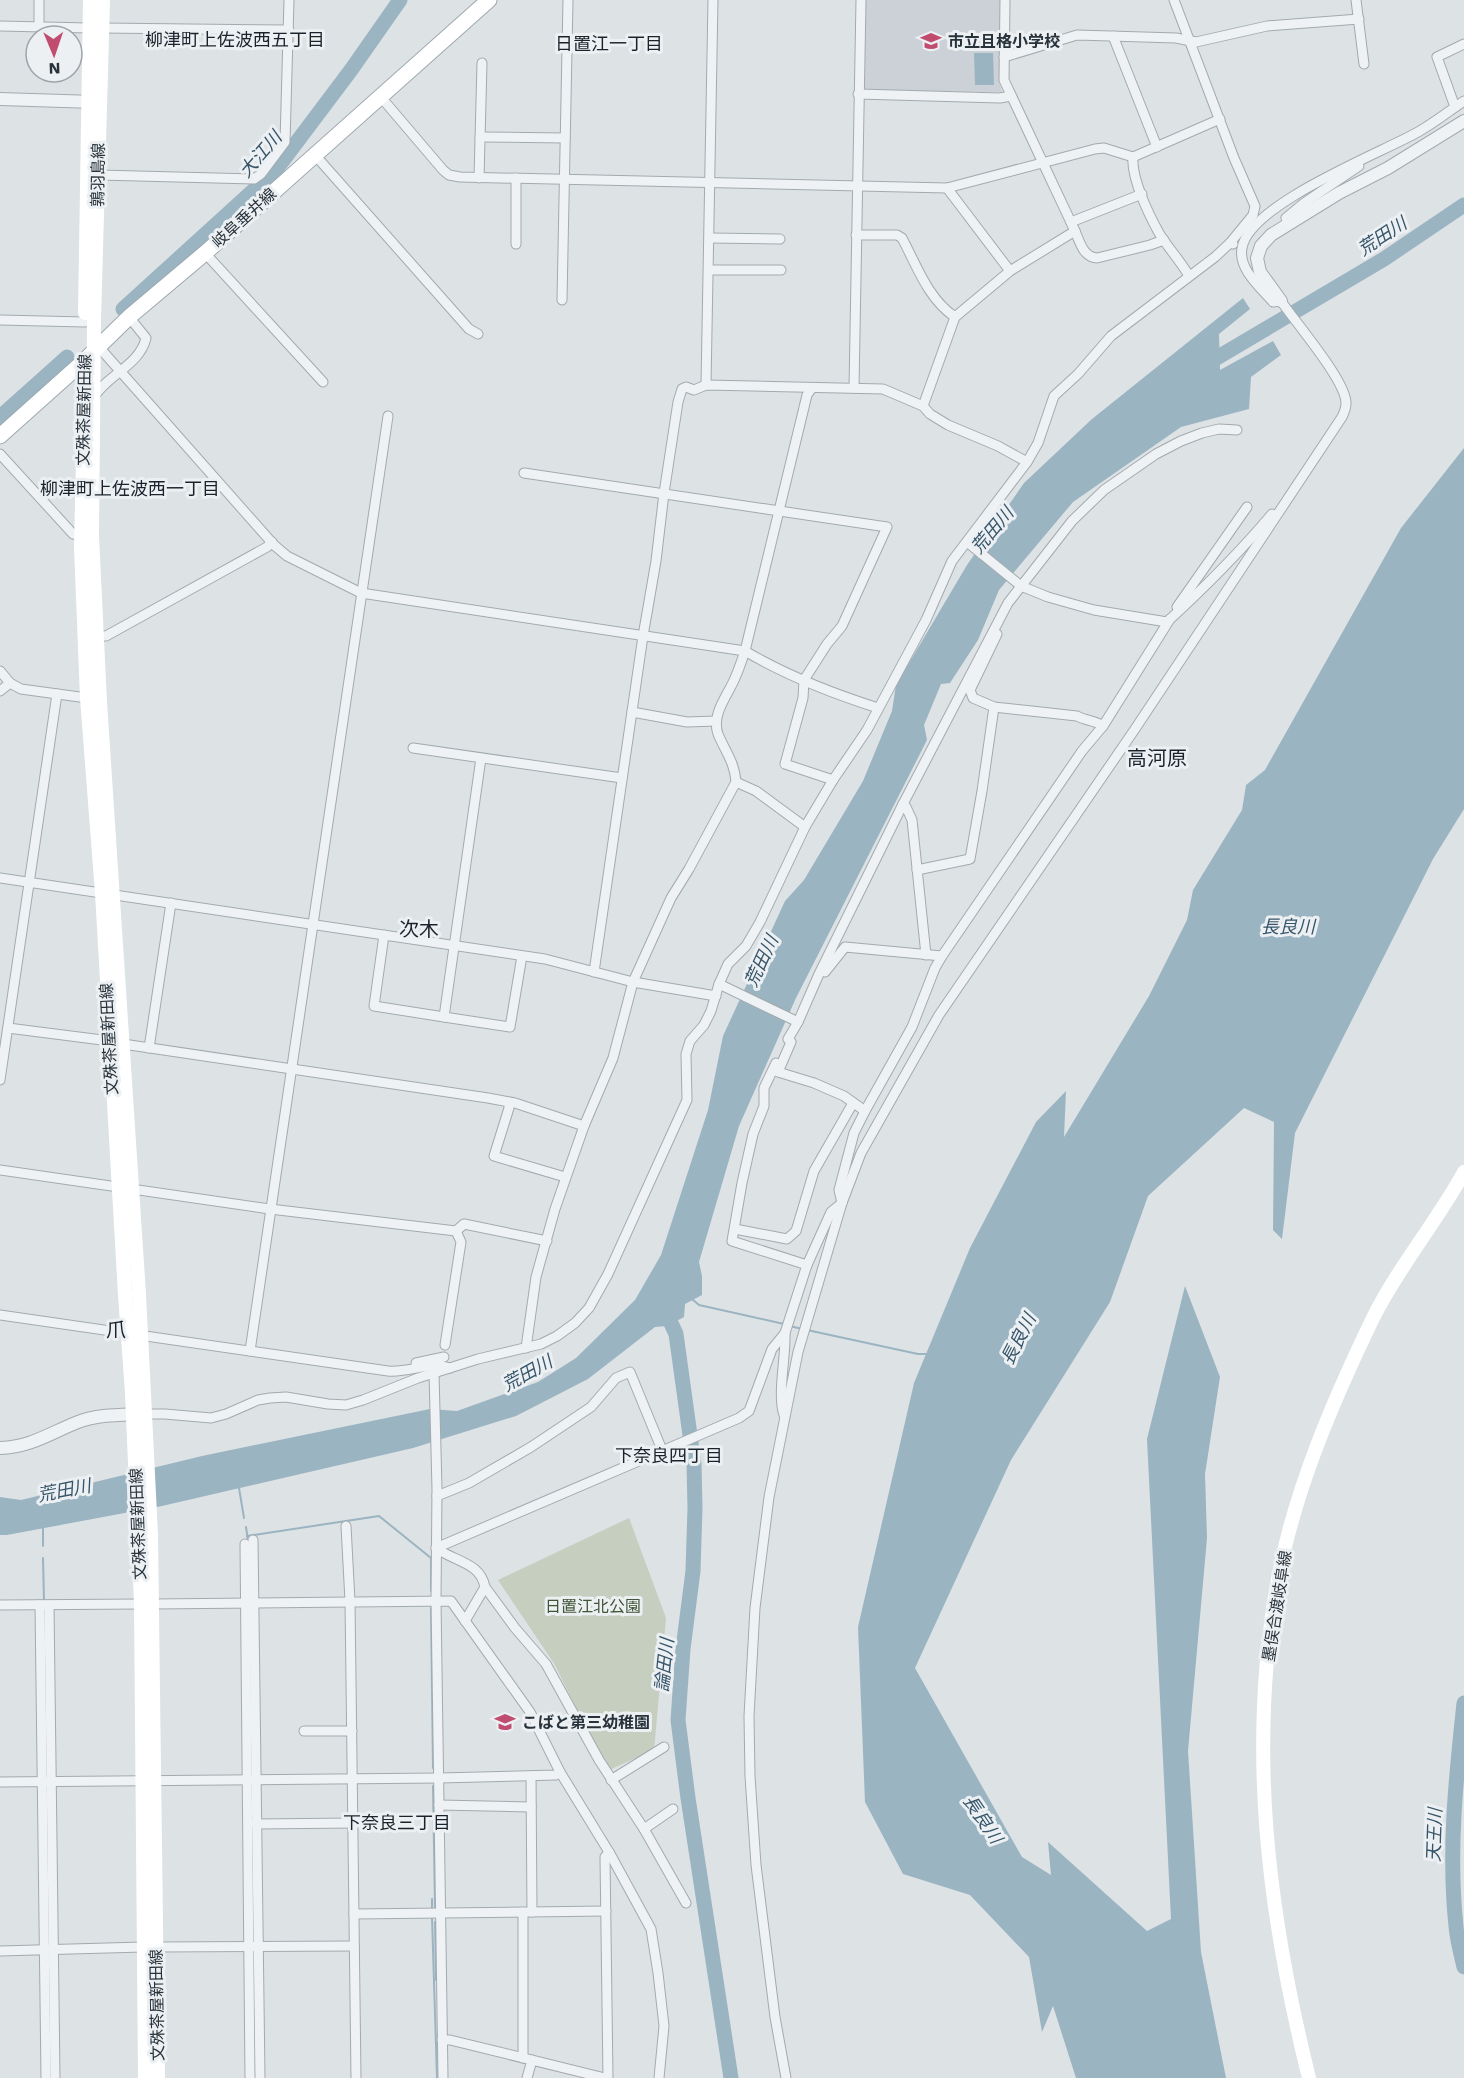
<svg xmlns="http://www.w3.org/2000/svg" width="1464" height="2078" viewBox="0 0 1464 2078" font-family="'Work Sans','Noto Sans JP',sans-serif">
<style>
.built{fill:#cbd1d6}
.green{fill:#c5cebf}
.water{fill:#9bb4c2}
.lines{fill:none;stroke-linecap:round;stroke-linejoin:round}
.stream{stroke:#9bb4c2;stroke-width:2}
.river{stroke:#9bb4c2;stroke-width:15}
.minor-casing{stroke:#a3aaae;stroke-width:11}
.tertiary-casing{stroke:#a3aaae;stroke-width:14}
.primary-casing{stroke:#9ea8b0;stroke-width:17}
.minor{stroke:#eff2f4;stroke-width:9}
.tertiary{stroke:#eff2f4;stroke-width:12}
.secondary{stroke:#fff;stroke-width:14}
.primary{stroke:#fff;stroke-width:15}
.secondary-bridge{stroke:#fff;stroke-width:14}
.labels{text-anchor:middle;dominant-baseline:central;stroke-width:6;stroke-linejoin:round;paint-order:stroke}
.poi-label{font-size:16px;font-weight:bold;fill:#28323a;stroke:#ecf0f3;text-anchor:start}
.street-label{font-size:16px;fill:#28323a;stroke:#ecf0f3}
.park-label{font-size:16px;fill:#415537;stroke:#ecf0f3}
.neighbourhood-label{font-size:18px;fill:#1a232b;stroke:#ecf0f3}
.water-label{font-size:18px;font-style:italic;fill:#36556a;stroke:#ecf0f3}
.quarter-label{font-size:20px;fill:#1a232b;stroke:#ecf0f3}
</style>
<rect width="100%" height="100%" fill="#dde2e5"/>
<path class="built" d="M863,0H1000L999,82L1002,92L861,91Z"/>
<path class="green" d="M629,1518L666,1618L654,1750L607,1771L555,1665L498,1580Z"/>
<g class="water">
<path d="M974,53H993L994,85H975Z"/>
<path d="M1243,298L1250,309L1219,334L1220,370L1273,341L1281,355L1251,377L1249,409L1181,427L1073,502L999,590L978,640L950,683L941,684L924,725L927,740L796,998L739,1126L699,1262L702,1276V1295L685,1304L684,1317L667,1326L655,1327L588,1379L516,1416L413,1448L162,1506L7,1535H0V1497L21,1500L202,1456L430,1409L457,1411L538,1382L576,1358L635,1300L661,1255L708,1110L723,1036L785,901L804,880L863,781L892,711L896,685L967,565L1024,483L1092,419Z"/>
<path d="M1464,448V809L1433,859L1295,1133L1282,1239L1273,1230L1274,1122L1244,1108L1148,1196L1110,1302L1011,1460L915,1668L1022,1857L1051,1875L1048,1842L1147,1931L1171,1919L1147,1439L1185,1286L1220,1377L1205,1474L1207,1538L1188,1751L1201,1952L1226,2078H1076L1053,2006L1042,2032L1029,1957L970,1895L903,1874L865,1802L858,1627L914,1383L970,1248L1036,1122L1066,1091L1064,1137L1149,996L1187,920L1193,890L1242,810L1246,785L1265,770L1401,528Z"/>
</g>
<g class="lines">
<g class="stream">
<path d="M692,1299L699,1305L784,1324"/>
<path d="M790,1326L802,1329"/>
<path d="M807,1330L918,1354H928"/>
<path d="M239,1488L244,1518"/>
<path d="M246,1527L248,1541"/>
<path d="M247,1536L379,1516L431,1558V1591"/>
<path d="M43,1546V1528"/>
<path d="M43,1558L44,1601"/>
<path d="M431,1608L433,1768"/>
<path d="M433,1786L435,1907"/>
<path d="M432,1899V1912"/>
<path d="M432,1917L437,2078"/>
<path d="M435,1922L436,1980"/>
<path d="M253,1951L255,2078"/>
</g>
<g class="river">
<path d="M123,309L275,171L351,70L400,0"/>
<path d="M1203,366L1384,259L1464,205"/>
<path d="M0,417L67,357"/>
<path d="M664,1308L676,1334L694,1464L695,1508L693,1571L683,1649L678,1720L688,1798L731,2078"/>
<path d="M1464,1703C1456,1777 1448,1852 1456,1926C1457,1940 1461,1954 1464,1967"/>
</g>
<g class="minor-casing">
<g id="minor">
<path d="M1174,0L1234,158L1255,206L1253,215L1230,243L1233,244"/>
<path d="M1356,0L1364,64"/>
<path d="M0,26L89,28"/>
<path d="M39,27V0"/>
<path d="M102,28L289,30"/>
<path d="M1113,36L1157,147"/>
<path d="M1004,57L1077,35L1176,38L1196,42L1267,26L1359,19"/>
<path d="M858,94L1000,98L1011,96"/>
<path d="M380,96L443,170L449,175L460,177L947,188L1095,149L1104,148L1133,157L1220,119"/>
<path d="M1455,107L1437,57L1464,44"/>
<path d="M480,137L565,138"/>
<path d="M315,155L469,329L478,334"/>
<path d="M1133,157C1131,178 1149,215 1159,233C1168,248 1180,260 1189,276"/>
<path d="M99,175L254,179L261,174L285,142L289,0"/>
<path d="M479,178L482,63"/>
<path d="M516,178V244"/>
<path d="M947,188L1010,271"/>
<path d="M1071,222L1142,194"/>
<path d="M1288,223L1286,218L1304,203L1359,166"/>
<path d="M1075,231C1080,242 1083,257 1097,258L1150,245L1164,240"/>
<path d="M856,235H897L902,238C917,266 928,299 955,317"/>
<path d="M710,238L780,239"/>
<path d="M205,253L323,382"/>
<path d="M709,270H781"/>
<path d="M562,300L568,0"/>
<path d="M0,320L85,322"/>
<path d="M98,346L274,545L287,556L361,593L745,651C787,676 831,693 878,708"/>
<path d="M706,385L713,0"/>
<path d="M854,388L861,0"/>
<path d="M94,397C107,375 140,365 146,338L129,317"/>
<path d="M923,406L955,317L1010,271L1075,231L1004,80L1005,0"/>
<path d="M0,454L73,534L81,535"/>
<path d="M524,473L887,527L842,626L827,644L804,680L803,698L785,764L833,780"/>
<path d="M967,542L1021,586L1048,597L1094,610L1167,622C1204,588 1240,552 1272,514"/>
<path d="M1177,607L1247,507"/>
<path d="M97,636H106L267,547L272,542"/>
<path d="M0,671L10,683L21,689L87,698"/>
<path d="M0,691L10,683"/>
<path d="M632,712L687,722L716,721"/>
<path d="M1103,726L1170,619"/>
<path d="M413,748L622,778"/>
<path d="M481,758L444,1017L510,1027L522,956"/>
<path d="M736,782L756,791L805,827"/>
<path d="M903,804L906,807L912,820L926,955"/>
<path d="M917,870L970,859L982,791L994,707"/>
<path d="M0,878L545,959L633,982L716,996"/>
<path d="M384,935L374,1006L444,1017"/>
<path d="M942,956L1082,751L1103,726C1095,720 1086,721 1077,716L994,707L973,698L970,690L997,634"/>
<path d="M594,972L643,636L656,561L664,493L678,402L682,389L686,387L694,390L706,385L883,389L923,406L930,414L948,425L998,446L1027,462"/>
<path d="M825,972L845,947L942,956L935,968L912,1027L865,1111"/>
<path d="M719,984L798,1022L788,1039L791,1042L778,1072L814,1083L844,1096L865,1111L854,1133L839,1190L842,1203"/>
<path d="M798,1022L819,974L903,804L1008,603L1072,521L1104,490L1156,454L1181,441L1202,433L1219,429L1237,430"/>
<path d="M8,1028L110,1041"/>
<path d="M123,1044L488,1098L515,1103L584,1126"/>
<path d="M149,1048L171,903"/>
<path d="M776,1063L764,1088V1106L753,1134L742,1183L732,1241L807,1265"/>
<path d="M0,1080L57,694"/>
<path d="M509,1102V1108L494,1156L565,1177"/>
<path d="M0,1170L270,1209L456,1231L464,1224L547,1241"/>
<path d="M735,1229L787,1239L796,1231L814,1171L853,1103"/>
<path d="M0,1315L388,1371C410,1373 429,1361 450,1368"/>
<path d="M445,1345L461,1242L456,1231"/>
<path d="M526,1348L536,1277L555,1209L584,1126L613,1058L633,982L671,898L689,869L736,782C735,763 725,751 718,734C711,714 728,695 735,678C739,669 742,660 745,651L807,395L812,388"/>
<path d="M250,1351L388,416"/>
<path d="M416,1363L444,1357"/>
<path d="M434,1373L437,1489L436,1600L443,2078"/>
<path d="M145,1414H165L211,1418L226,1414L258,1400L270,1398L286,1397L328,1404L346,1405L363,1400L418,1378L478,1359L541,1344L557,1336L575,1323L589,1308L608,1274L687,1100L686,1054L690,1041L704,1025L711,1011L719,984L728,964L746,946L760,922L805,827L833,780L867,730L926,620L952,561L1027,462L1038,443L1054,396L1078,374L1111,336L1215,257L1230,243"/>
<path d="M784,1415C777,1395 786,1357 785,1333"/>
<path d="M437,1496L469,1483L531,1447L591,1407L616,1378L630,1372L662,1450"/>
<path d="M346,1526L350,1601L356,2078"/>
<path d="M253,1540L260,2078"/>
<path d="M245,1544L250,2078"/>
<path d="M436,1548L739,1418L749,1411L772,1349L785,1333L807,1265L831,1212L842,1203"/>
<path d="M436,1548C455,1562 480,1562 485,1587L465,1621"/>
<path d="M485,1587L515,1628L546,1664L599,1760L644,1829L686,1903"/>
<path d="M152,1604L451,1601L530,1712L560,1772L609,1852L651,1929L658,1973L664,2026L659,2078"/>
<path d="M0,1605L141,1604"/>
<path d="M40,1605L46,2078"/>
<path d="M49,1605L55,2078"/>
<path d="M304,1731H352"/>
<path d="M531,1776L532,1912"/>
<path d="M611,1780L664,1747"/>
<path d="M0,1782L439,1778L556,1775L560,1772"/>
<path d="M439,1805L531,1807"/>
<path d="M256,1824L353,1823"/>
<path d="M644,1829L673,1809"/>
<path d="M523,1912V2058"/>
<path d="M354,1914L606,1911"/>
<path d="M156,1947L354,1946"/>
<path d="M0,1951L143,1947"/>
<path d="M442,2040H450L605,2078"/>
<path d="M527,2078L532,2060"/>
<path d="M608,2078L605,1857L609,1852"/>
<path d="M786,2078L775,2017L756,1865L750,1776L749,1716L755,1608L769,1497L798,1352L842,1203L861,1153L939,1015L1135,729L1342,417C1344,413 1346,407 1346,403C1346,381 1296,323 1281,301L1273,302C1260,287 1238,269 1242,248C1249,204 1381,153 1418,132C1434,123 1449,111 1464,101"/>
</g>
</g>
<g class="tertiary-casing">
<g id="tertiary">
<path d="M0,99L95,102"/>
<path d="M1281,301L1260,272L1257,258L1261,246L1271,235L1339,193L1388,168L1464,121"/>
<path d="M0,1448C31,1447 50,1433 78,1422C98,1414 121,1415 143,1414"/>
</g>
</g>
<g class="primary-casing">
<path id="primary" d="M0,436L85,360L129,317L205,253L489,0"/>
</g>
<use href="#minor" class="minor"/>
<use href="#tertiary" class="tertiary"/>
<g class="secondary">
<path d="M103,0L94,321L92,536L100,702L139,1294"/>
<path d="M85,313L90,0"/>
<path d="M85,368L81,547L87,698L102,893L125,1295"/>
<path d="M132,1393L141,1604L145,2078"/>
<path d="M144,1394L151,1535L158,2078"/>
<path d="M1309,2078C1268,1913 1247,1748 1278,1579C1295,1489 1333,1401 1373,1318C1399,1266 1436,1223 1464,1172"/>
</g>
<use href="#primary" class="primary"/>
<g class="secondary-bridge">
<path d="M139,1294L144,1394"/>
<path d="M125,1295L132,1393"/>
</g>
</g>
<defs>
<g id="school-bare" transform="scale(1.62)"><path d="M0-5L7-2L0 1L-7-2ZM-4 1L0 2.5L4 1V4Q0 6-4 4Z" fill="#c04d70" stroke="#ecf0f3" stroke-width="2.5" paint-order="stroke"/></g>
</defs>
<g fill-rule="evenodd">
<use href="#school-bare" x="931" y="41"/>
<use href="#school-bare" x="505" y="1722"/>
</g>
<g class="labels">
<g class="poi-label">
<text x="948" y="41">市立且格小学校</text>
<text x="522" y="1722">こばと第三幼稚園</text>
</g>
<g class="street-label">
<text transform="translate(98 175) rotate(-89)">鶉羽島線</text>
<text transform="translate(244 218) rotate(-42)">岐阜垂井線</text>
<text transform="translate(84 410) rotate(-89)">文殊茶屋新田線</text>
<text transform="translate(109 1039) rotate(-93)">文殊茶屋新田線</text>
<text transform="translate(138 1524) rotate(-92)">文殊茶屋新田線</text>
<text transform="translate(1277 1606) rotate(-81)">墨俣合渡岐阜線</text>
<text transform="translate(157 2005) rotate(-91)">文殊茶屋新田線</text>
</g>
<g class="park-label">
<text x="593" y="1606">日置江北公園</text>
</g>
<g class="neighbourhood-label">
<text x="235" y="39">柳津町上佐波西五丁目</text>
<text x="609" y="43">日置江一丁目</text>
<text x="130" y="488">柳津町上佐波西一丁目</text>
<text x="669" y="1455">下奈良四丁目</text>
<text x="397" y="1822">下奈良三丁目</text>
</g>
<g class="water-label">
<text transform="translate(260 154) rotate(-49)">大江川</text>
<text transform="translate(1382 236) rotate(-33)">荒田川</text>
<text transform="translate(992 530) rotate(-50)">荒田川</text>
<text x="1288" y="926">長良川</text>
<text transform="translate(761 961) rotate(-65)">荒田川</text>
<text transform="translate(1018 1339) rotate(-63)">長良川</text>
<text transform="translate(527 1373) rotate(-29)">荒田川</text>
<text transform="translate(64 1490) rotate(-11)">荒田川</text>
<text transform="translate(664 1665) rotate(-84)">論田川</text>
<text transform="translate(983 1819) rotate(56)">長良川</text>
<text transform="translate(1434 1835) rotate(-88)">天王川</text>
</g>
<g class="quarter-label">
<text x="1157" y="758">高河原</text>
<text x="419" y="929">次木</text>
<text x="116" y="1330">爪</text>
</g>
</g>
<g transform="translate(54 54) rotate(178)"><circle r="28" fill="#ecf0f3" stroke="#9ea4a9" stroke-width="1.5"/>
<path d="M0-4.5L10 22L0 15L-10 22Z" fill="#c04d70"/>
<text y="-9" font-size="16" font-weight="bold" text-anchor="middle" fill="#28323a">N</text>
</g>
</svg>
